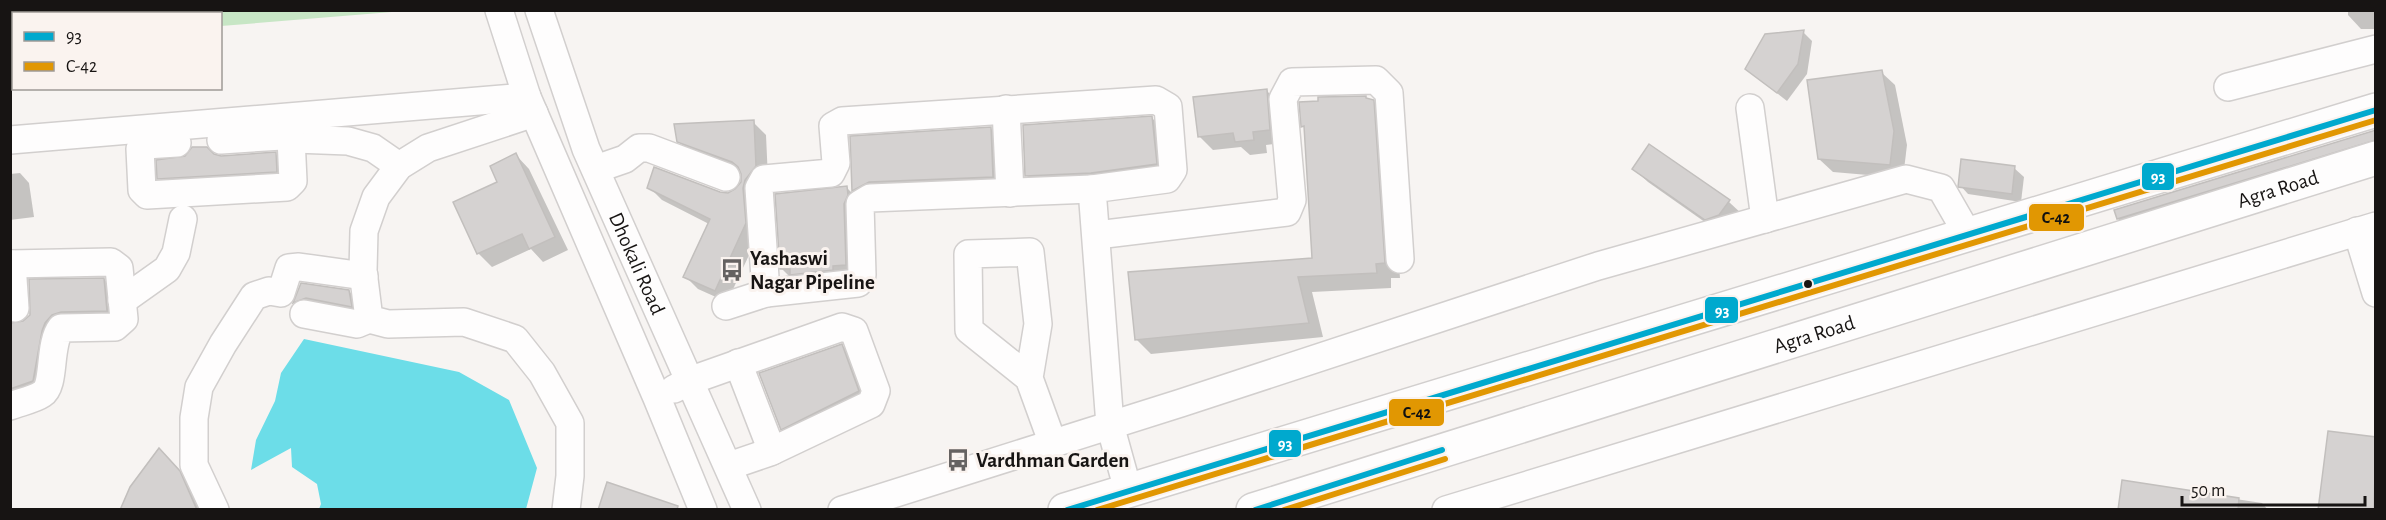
<svg xmlns="http://www.w3.org/2000/svg" width="2386" height="520" viewBox="0 0 2386 520" font-family="'Alegreya Sans',sans-serif">
<style>
.green{fill:#c7e6c5}
.water{fill:#6cdde8}
.shadow{fill:#0003}
.building{fill:#d5d2d1;stroke:#c2bfbd;stroke-width:1.5}
.lines{fill:none;stroke-linecap:round;stroke-linejoin:round}
.minor-casing{stroke:#d2cfce;stroke-width:30}
.highway-casing{stroke:#d2cfce;stroke-width:36}
.minor{stroke:#fefdfd;stroke-width:27}
.highway{stroke:#fefdfd;stroke-width:33}
.bus-1-casing{stroke:#faf3ef;stroke-width:10}
.bus-2-casing{stroke:#faf3ef;stroke-width:10}
.bus-1{stroke:#00a9ce;stroke-width:6}
.bus-2{stroke:#e19702;stroke-width:6}
.bus-dot{fill:#171413;stroke:#faf3ef;stroke-width:2}
.labels{text-anchor:middle;dominant-baseline:central;stroke-width:6;stroke-linejoin:round;paint-order:stroke}
.street-label{font-size:21px;fill:#171413;stroke:#faf3ef}
.poi-label{font-size:21px;font-weight:bold;fill:#171413;stroke:#faf3ef;text-anchor:start}
.line-badge{stroke:#faf3ef;stroke-width:2}
.badge-label{font-size:16px;text-anchor:middle;font-weight:bold;fill:#fff}
.pale-badge-label{font-size:16px;text-anchor:middle;font-weight:bold;fill:#111}
</style>
<rect width="100%" height="100%" fill="#f7f4f2"/>
<path class="green" d="M11,10H404V11L221,26L220,14H14L13,43H11Z"/>
<path class="water" d="M304,339L459,372L509,400L537,468L526,509H319L321,504L317,484L292,467L291,448L251,470L256,440L275,401L281,373Z"/>
<g class="shadow">
<path d="M10,10H103L106,14H14V48H10Z"/>
<path d="M2348,10H2376V29H2361L2348,15Z"/>
<path d="M1803,32L1812,41L1807,74L1787,101L1746,69Z"/>
<path d="M1881,72L1895,85L1907,145L1903,178L1833,172L1819,159Z"/>
<path d="M1266,90L1280,104L1283,143L1266,145L1267,153L1250,155L1241,147L1213,150L1199,136Z"/>
<path d="M1366,98L1373,101L1388,117L1400,278H1391V288L1312,292L1323,337L1151,354L1136,339L1314,260L1306,129L1303,126Z"/>
<path d="M1152,118L1172,138L1177,185L1047,196L1026,175Z"/>
<path d="M753,122L766,135L768,179L758,236L727,302L698,289L685,276L709,224L662,200L649,187L728,194L736,191L742,183L743,173L691,154L678,141Z"/>
<path d="M990,128L1011,149L1013,197L874,210L853,190L851,138Z"/>
<path d="M2376,131V160L2135,235L2118,219L2116,211Z"/>
<path d="M1650,146L1729,202L1743,215L1719,232L1648,182L1634,169Z"/>
<path d="M275,154L289,167L290,185L172,192L159,178L214,155L221,157Z"/>
<path d="M516,155L529,169L568,250L543,262L531,249L492,267L478,253L455,203L499,182Z"/>
<path d="M2014,168L2024,177L2021,202L1968,194L1959,184Z"/>
<path d="M20,173L29,183L34,217L10,220V174Z"/>
<path d="M847,188L860,201L859,278L795,282L782,269Z"/>
<path d="M104,279L117,293L120,324L55,345L46,394L10,406V298L12,324L17,325Z"/>
<path d="M302,285L349,291L358,301L360,316L304,311L295,302Z"/>
<path d="M842,345L855,359L872,404L795,442L782,429Z"/>
<path d="M2376,438V510H2319Z"/>
<path d="M171,463L192,486L203,510H122Z"/>
<path d="M2124,482L2262,503L2268,510H2120Z"/>
</g>
<g class="building">
<path d="M1804,30L1798,64L1777,93L1745,69L1765,34Z"/>
<path d="M1882,70L1894,131L1890,165L1818,159L1807,80Z"/>
<path d="M1267,89L1270,130L1253,132L1254,140L1235,142L1233,133L1198,137L1193,97Z"/>
<path d="M1366,96V98L1374,100L1385,263L1376,264L1377,273L1298,277L1309,323L1135,340L1128,272L1312,258L1304,126L1301,127L1299,102L1318,101V97Z"/>
<path d="M1152,116L1157,164L1091,173L1025,176L1023,125Z"/>
<path d="M754,120L756,166L745,180L743,188L746,223L715,291L683,277L710,219L647,188L654,167L720,192L728,193L735,189L741,182V174L738,167L732,162L677,142L674,124Z"/>
<path d="M991,127L993,177L869,182L852,191L850,136Z"/>
<path d="M2376,130V140L2117,219L2114,210Z"/>
<path d="M1649,144L1730,200L1719,215L1705,220L1632,169Z"/>
<path d="M192,147H207L214,154L221,156L276,152L277,172L157,179L156,160L185,156Z"/>
<path d="M516,153L555,237L529,249L522,234L477,254L453,202L497,182L490,166Z"/>
<path d="M1961,159L2015,166L2012,194L1958,187Z"/>
<path d="M847,186L848,195L844,204L846,265L833,266V270L790,275V269H780L775,194Z"/>
<path d="M104,278L107,311L61,312L52,315L45,323L42,331L33,381L10,389V323L23,321L30,315L29,279Z"/>
<path d="M301,283L349,290L352,307L306,298L293,303Z"/>
<path d="M842,344L859,391L781,430L759,373Z"/>
<path d="M2328,431L2376,437L2374,510H2318Z"/>
<path d="M159,448L180,471L197,510H120L130,487Z"/>
<path d="M2122,480L2239,498L2238,510H2118Z"/>
<path d="M607,482L678,506L677,510H598Z"/>
</g>
<g class="lines">
<g class="minor-casing">
<g id="minor">
<path d="M499,10L527,97L657,398L703,510"/>
<path id="s1" d="M539,10L586,149L747,510"/>
<path d="M2228,87L2376,49"/>
<path d="M1750,108L1765,219"/>
<path d="M1006,109L1010,193"/>
<path d="M534,113L428,148L399,166L376,197L364,231L363,271L369,319L388,324L464,322L515,339L542,373L570,423V476L566,510"/>
<path d="M10,140L527,97"/>
<path d="M221,140L282,136L295,139L348,141L373,148L399,166"/>
<path d="M177,143L145,145L140,149L142,190L147,195L287,187L293,181L291,138"/>
<path d="M596,169L625,159L639,148H649L726,177"/>
<path d="M2357,231L2376,293"/>
<path d="M1097,235L1287,212L1292,200L1283,99L1292,82L1376,80L1389,93L1400,259"/>
<path d="M10,264L111,262L119,268L124,319L115,327L61,328C48,345 56,385 42,394C33,400 20,402 10,406"/>
<path d="M12,264L15,308"/>
<path d="M766,293L759,188L764,179L831,173L836,163L833,126L842,121L1156,100L1168,107L1173,170L1167,179L1092,189L1110,425L1128,490"/>
<path d="M122,301L167,269L176,253L183,219"/>
<path d="M726,306L766,293L858,283L862,275L860,204L870,198L1092,189"/>
<path d="M304,314L357,324L369,319"/>
<path d="M738,363L772,451"/>
<path d="M1029,378L1038,324L1030,252L968,254L969,330L1029,378L1053,444"/>
<path d="M674,389L689,381L842,327L854,331L876,391L871,404L770,452L729,466"/>
<path d="M215,510L194,465V418L199,387L223,344L254,296L269,291L281,293L289,268L299,267L364,276"/>
<path d="M842,510L1181,403L1598,266L1906,179L1941,188L1968,235"/>
<path d="M1446,510L2376,226"/>
</g>
</g>
<g class="highway-casing">
<g id="highway">
<path d="M1065,510L2376,110"/>
<path id="s2" d="M1253,510L2376,158"/>
</g>
</g>
<use href="#minor" class="minor"/>
<use href="#highway" class="highway"/>
<g class="bus-1-casing">
<g id="bus-1">
<path d="M1067,510L2376,110"/>
<path d="M1255,510L1442,450"/>
</g>
</g>
<g class="bus-2-casing">
<g id="bus-2">
<path d="M1097,510L2376,120"/>
<path d="M1284,510L1445,459"/>
</g>
</g>
<use href="#bus-1" class="bus-1"/>
<use href="#bus-2" class="bus-2"/>
</g>
<defs>
<g id="bus-bare" transform="scale(1.8)"><path d="M-5-6H5V4H4V6H2V4H-2V6H-4V4H-5ZM-3.5-4V0h7V-4ZM-3.5 1.2v1.5H-2V1.2ZM2 1.2v1.5H3.5V1.2Z" fill="#656261" stroke="#faf3ef" stroke-width="2.5" paint-order="stroke"/></g>
</defs>
<g fill-rule="evenodd">
<use href="#bus-bare" x="732" y="270"/>
<use href="#bus-bare" x="958" y="460"/>
</g>
<circle class="bus-dot" cx="1808" cy="284" r="5"/>
<g class="labels">
<g class="street-label">
<text stroke="none"><textPath href="#s2" startOffset="1074">Agra Road</textPath></text>
<text stroke="none"><textPath href="#s1" startOffset="272">Dhokali Road</textPath></text>
<text stroke="none"><textPath href="#s2" startOffset="588">Agra Road</textPath></text>
</g>
<g class="poi-label">
<text x="750" y="258">Yashaswi<tspan x="750" dy="24">Nagar Pipeline</tspan></text>
<text x="976" y="460">Vardhman Garden</text>
</g>
</g>
<g class="line-badge">
<rect x="2141" y="162" width="34" height="29" rx="6" fill="#00a9ce"/>
<rect x="2028" y="203" width="57" height="29" rx="6" fill="#e19702"/>
<rect x="1704" y="296" width="35" height="28" rx="6" fill="#00a9ce"/>
<rect x="1388" y="398" width="57" height="29" rx="6" fill="#e19702"/>
<rect x="1268" y="429" width="34" height="29" rx="6" fill="#00a9ce"/>
</g>
<g class="badge-label">
<text x="2158" y="182">93</text>
<text x="1722" y="316">93</text>
<text x="1285" y="449">93</text>
</g>
<g class="pale-badge-label">
<text x="2056" y="223">C-42</text>
<text x="1417" y="418">C-42</text>
</g>
<rect width="2386" height="520" fill="none" stroke="#171413" stroke-width="24"/>
<rect x="12" y="12" width="210" height="78" fill="#faf3ef" stroke="#9f9a97" stroke-width="1.5"/>
<rect x="24" y="32" width="30" height="9" fill="#00a9ce" stroke="#9f9a97" stroke-width="1.5"/>
<text x="66" y="42" font-size="18" fill="#171413">93</text>
<rect x="24" y="62" width="30" height="9" fill="#e19702" stroke="#9f9a97" stroke-width="1.5"/>
<text x="66" y="72" font-size="18" fill="#171413">C-42</text>
<path d="M2182 496v9h183v-9" fill="none" stroke="#171413" stroke-width="3"/>
<text x="2191" y="496" font-size="18" fill="#171413" stroke="#faf3ef" stroke-width="4.5" paint-order="stroke">50 m</text>
</svg>
